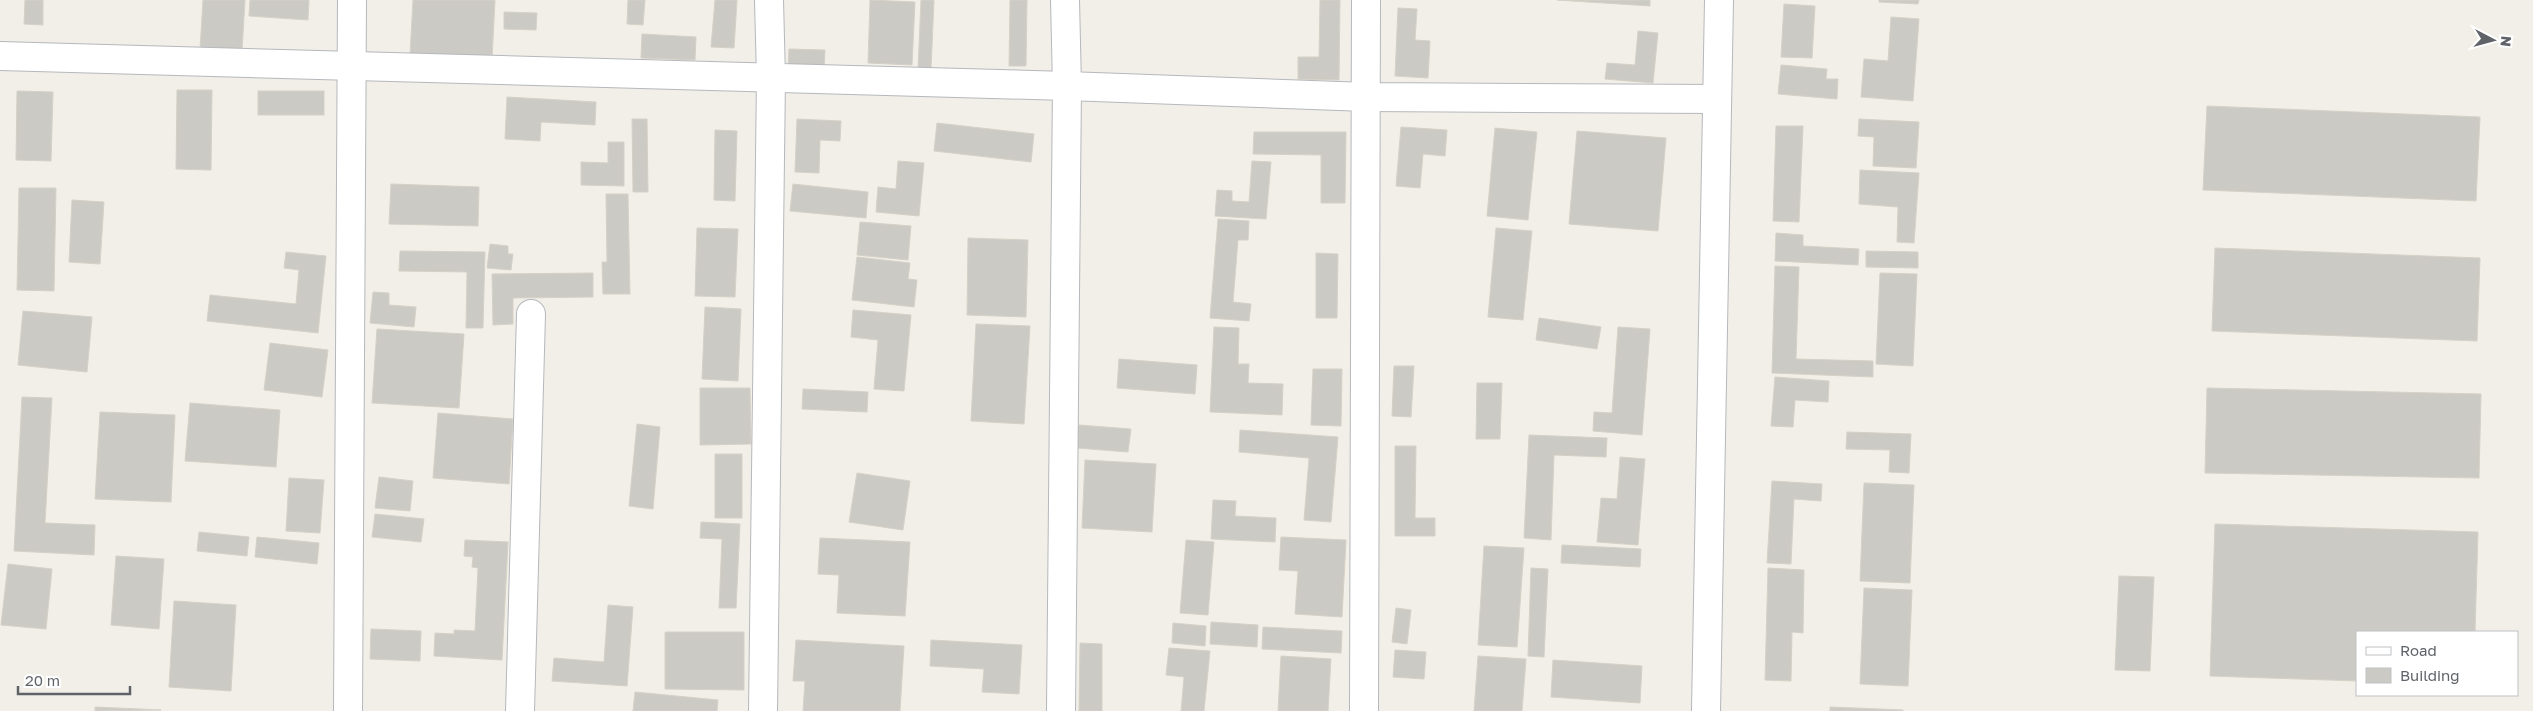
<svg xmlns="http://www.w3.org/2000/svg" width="2533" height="711" viewBox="0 0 2533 711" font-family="'Golos Text',sans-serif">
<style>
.building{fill:#cccac5;stroke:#d6d1c6}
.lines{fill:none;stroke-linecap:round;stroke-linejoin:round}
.minor-casing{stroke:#b5b8bc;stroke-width:30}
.minor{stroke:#fff;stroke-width:28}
</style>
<rect width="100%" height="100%" fill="#f1efe8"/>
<g class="building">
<path d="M25,0H43V25L24,24Z"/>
<path d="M203,0H245L242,51L200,49Z"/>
<path d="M250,0H309L308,20L249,16Z"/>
<path d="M413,0H495L492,59L410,55Z"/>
<path d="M628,0H645L643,25L627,24Z"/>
<path d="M715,0H737L734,48L711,47Z"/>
<path d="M870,0L915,2L912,65L868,63Z"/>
<path d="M921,0H934L931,70L918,69Z"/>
<path d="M1010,0H1027L1026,66H1009Z"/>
<path d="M1320,0H1340L1339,80L1298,79V57H1319Z"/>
<path d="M1557,0H1650V6Z"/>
<path d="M1879,0H1919L1918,4L1879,2Z"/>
<path d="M1784,4L1815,6L1812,58L1781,57Z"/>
<path d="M1398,8L1417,9L1415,40L1430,41L1428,78L1395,76Z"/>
<path d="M504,12L537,13L536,30L504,29Z"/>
<path d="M1891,17L1919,19L1913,101L1861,97L1864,59L1888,61Z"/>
<path d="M1638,31L1658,33L1653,83L1605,79L1607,63L1635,65Z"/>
<path d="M642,34L696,37L695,60L641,58Z"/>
<path d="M789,49L825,50L824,70L788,68Z"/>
<path d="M1781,65L1827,69L1826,79H1838L1837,99L1778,94Z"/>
<path d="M177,90H212L211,170L176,169Z"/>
<path d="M17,91L53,92L51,161L16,160Z"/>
<rect x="258" y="91" width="66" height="24"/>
<path d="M507,97L596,102L595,125L541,122L540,141L505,139Z"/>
<path d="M2207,106L2480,117L2476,201L2203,190Z"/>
<path d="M632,119H647L648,192H633Z"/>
<path d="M797,119L841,121L840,141L820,140L819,173L795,172Z"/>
<path d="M1859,119L1919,122L1916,168L1873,166L1874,137L1858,136Z"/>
<path d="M937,123L1034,134L1031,162L934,151Z"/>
<path d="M1776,126H1803L1799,222L1773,221Z"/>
<path d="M1401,127L1447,130L1445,156L1423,154L1420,188L1396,186Z"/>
<path d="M1495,128L1537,132L1528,220L1487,216Z"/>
<path d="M715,130L737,131L735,201L714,200Z"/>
<path d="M1577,131L1666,138L1658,231L1569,224Z"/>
<path d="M1254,132H1346L1345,203H1321V155L1253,154Z"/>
<path d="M608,142H624V186L581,185V162L608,163Z"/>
<path d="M898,161L924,163L919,216L876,212L878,187L896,189Z"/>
<path d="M1252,161L1271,162L1266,219L1215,216L1217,190L1232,191V201L1249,202Z"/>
<path d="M1860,170L1919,173L1914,243L1897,242L1898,207L1859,204Z"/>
<path d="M391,184L479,187L478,226L389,224Z"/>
<path d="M793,184L868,192L866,218L790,211Z"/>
<path d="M19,188H56L54,291L17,290Z"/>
<path d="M606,194H628L630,294H603L602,262H607Z"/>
<path d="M72,200L104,202L100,264L69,262Z"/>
<path d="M1218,219L1249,221L1248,240H1238L1233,302L1251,304L1249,321L1210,318Z"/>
<path d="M860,222L911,226L908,260L857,255Z"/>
<path d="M697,228L738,229L735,297L695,296Z"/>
<path d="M1496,228L1532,231L1523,320L1488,317Z"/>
<path d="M1776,233L1803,235V246L1859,249L1858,265L1775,261Z"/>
<path d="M968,238L1028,240L1026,317L967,315Z"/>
<path d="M490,244L508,246V254H513L511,270L487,268Z"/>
<path d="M2215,248L2480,258L2477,341L2212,331Z"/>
<path d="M400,251L485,252L483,328H466L467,272L399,271Z"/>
<path d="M1866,251L1918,252V268L1866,267Z"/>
<path d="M286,252L326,256L318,333L207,321L210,295L296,304L299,270L284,268Z"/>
<path d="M1316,253L1338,254L1337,318H1316Z"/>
<path d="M857,257L910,263L908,279L917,280L914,307L852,300Z"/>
<path d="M1775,266L1799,267L1796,359L1873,361V377L1772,373Z"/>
<path d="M593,273V297L513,298V324L493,325L492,274Z"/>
<path d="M1880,273L1917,274L1913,366L1876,364Z"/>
<path d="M373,292L389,293V305L416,307L414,327L370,323Z"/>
<path d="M705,307L741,309L738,381L702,379Z"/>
<path d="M853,310L911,315L904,391L874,389L878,340L851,337Z"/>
<path d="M23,311L92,317L87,372L18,365Z"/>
<path d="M1539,318L1601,327L1597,349L1536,340Z"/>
<path d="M976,324L1030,326L1024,424L971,421Z"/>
<path d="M1214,327L1239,328L1238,364H1249L1248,383L1283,384L1282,415L1210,412Z"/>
<path d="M1618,327L1650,329L1642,435L1593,431L1594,412L1612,413Z"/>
<path d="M377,329L464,334L459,408L372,403Z"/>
<path d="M270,343L328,350L322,397L264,390Z"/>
<path d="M1119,359L1197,365L1195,394L1117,388Z"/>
<path d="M1394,366H1414L1411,417L1392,416Z"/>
<path d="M1313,369H1342L1341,426L1311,425Z"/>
<path d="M1775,377L1829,381L1828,402L1795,400L1793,427L1771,426Z"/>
<path d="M1477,383H1502L1500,439H1476Z"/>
<path d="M700,388H750L751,444L700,445Z"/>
<path d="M2207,388L2481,394L2479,478L2205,473Z"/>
<path d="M803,389L868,392L867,412L802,409Z"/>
<path d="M22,397L52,398L45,523L95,525L94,555L14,551Z"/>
<path d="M190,403L280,410L276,467L185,461Z"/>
<path d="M100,412L175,415L171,502L95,499Z"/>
<path d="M438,413L513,419L509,484L433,478Z"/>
<path d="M637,424L660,427L653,509L629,506Z"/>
<path d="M1079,425L1131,429L1128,452L1077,448Z"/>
<path d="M1240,430L1338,437L1331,522L1304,520L1309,458L1239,452Z"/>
<path d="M1847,432L1911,434L1909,473L1889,472L1890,450L1846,449Z"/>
<path d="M1529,435L1607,438L1606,457L1554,455L1551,540L1524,538Z"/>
<path d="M1395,446H1416L1415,518H1435V536H1395Z"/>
<rect x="715" y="454" width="27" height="64"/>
<path d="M1620,457L1645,459L1638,545L1597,542L1601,498L1617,499Z"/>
<path d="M1085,460L1156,464L1152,532L1082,528Z"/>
<path d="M857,473L910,481L903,530L849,522Z"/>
<path d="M379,477L413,481L410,511L375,508Z"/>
<path d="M289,478L324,480L320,533L286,531Z"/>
<path d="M1772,481L1822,484L1821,501L1794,499L1791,564L1767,563Z"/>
<path d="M1864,483L1914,485L1910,583L1860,581Z"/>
<path d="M1213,500L1236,501L1235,516L1276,518L1275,542L1211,539Z"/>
<path d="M375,514L424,519L421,542L372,537Z"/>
<path d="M701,522L740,524L736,608H719L722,539L700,538Z"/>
<path d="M2215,524L2478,532L2475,632H2357V681L2210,676Z"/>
<path d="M199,532L249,537L247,556L197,551Z"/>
<path d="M257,537L319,543L317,564L255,557Z"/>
<path d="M1281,537L1346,540L1342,617L1295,614L1298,571L1279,570Z"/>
<path d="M820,538L910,542L905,616L837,613L839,575L818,574Z"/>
<path d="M465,540L508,542L502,660L434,656L435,633L454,634V630L475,631L478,568L472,567L473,557L464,556Z"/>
<path d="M1186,540L1214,542L1208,615L1180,613Z"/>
<path d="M1562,545L1641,549L1640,567L1561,563Z"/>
<path d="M1484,546L1524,548L1517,647L1478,645Z"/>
<path d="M116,556L164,559L159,629L111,625Z"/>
<path d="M8,564L52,569L46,629L1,625Z"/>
<path d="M1531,568L1548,569L1544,657L1528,656Z"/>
<path d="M1768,568L1804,570L1803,633L1792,632L1791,681L1765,680Z"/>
<path d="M2119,576L2154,577L2150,671L2115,670Z"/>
<path d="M1864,588L1912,590L1908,686L1860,684Z"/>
<path d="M174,601L236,605L231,691L169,687Z"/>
<path d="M608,605L633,607L627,686L552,681L554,658L604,662Z"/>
<path d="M1396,608L1411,610L1407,644L1392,642Z"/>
<path d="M1211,622L1258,625L1257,647L1210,644Z"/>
<path d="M1173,623L1206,626L1205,646L1172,643Z"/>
<path d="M1263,627L1342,631L1341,653L1262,649Z"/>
<path d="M371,629L421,631L420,661L370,659Z"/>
<path d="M665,632H744V690L665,689Z"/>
<path d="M796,640L904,646L900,711H803L805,681H793Z"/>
<path d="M931,640L1022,645L1019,694L982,692L984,669L930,666Z"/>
<path d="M1080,643L1102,644V711H1079Z"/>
<path d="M1169,648L1210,651L1204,711H1181L1184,677L1166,675Z"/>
<path d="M1395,650L1426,652L1424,679L1393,677Z"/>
<path d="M1281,656L1331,659L1328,711H1278Z"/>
<path d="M1478,656L1526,659L1522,711H1474Z"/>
<path d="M1553,660L1642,666L1640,703L1551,697Z"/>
<path d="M635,692L718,700L717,711H633Z"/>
<path d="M95,707L161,710L95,711Z"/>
<path d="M1830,707L1903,710V711H1830Z"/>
</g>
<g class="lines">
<g class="minor-casing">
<g id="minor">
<path d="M0,56L1067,86L1367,97L1717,99"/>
<path d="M348,711L352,0"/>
<path d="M520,711L531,314"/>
<path d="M763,711L771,78L769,0"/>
<path d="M1061,711L1067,86L1065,0"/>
<path d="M1364,711L1366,0"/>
<path d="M1706,711L1719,0"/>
</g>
</g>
<use href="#minor" class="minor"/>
</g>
<rect x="2356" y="631" width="162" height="65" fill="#ffffff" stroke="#bfc1c3"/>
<rect x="2366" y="647" width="25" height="8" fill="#ffffff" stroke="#bfc1c3"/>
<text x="2400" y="656" font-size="15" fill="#5f6368">Road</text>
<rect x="2366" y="668" width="25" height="15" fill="#cccac5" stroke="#bfc1c3"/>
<text x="2400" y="681" font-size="15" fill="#5f6368">Building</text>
<g transform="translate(2493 40) rotate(96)" stroke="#ffffff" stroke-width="4" paint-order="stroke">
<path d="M0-4L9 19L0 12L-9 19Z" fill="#5f6368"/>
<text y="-8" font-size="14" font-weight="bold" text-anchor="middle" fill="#5f6368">N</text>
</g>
<path d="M18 686v8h112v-8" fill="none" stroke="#5f6368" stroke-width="2.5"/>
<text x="25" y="686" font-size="15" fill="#5f6368" stroke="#ffffff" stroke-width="4" paint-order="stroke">20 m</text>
</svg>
